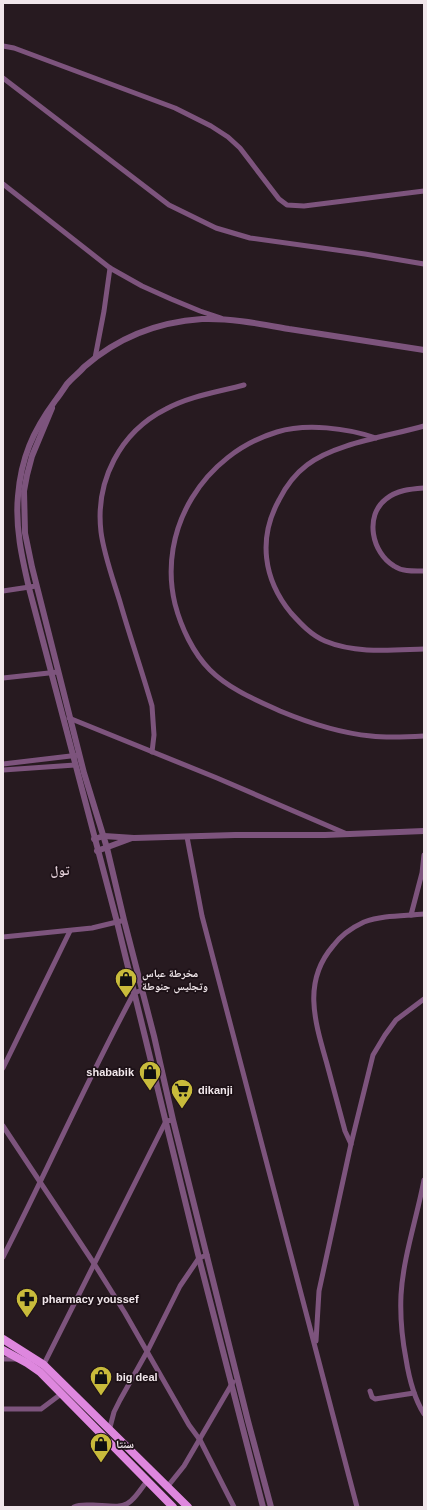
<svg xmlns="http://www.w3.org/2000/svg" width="427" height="1510" viewBox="0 0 427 1510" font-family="Arial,'Noto Naskh Arabic',sans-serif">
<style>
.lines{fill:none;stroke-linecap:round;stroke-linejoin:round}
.minor{stroke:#7d547d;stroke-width:5}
.tertiary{stroke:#7d547d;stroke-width:6}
.primary{stroke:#de87de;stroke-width:8}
.labels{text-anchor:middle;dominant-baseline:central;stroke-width:3.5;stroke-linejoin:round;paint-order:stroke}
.poi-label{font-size:11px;font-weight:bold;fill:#f1e7eb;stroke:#1d1117;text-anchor:start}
.quarter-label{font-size:13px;font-weight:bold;fill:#e1ced6;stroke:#1d1117}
</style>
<rect width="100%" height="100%" fill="#271a20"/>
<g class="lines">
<g class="minor">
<path d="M3,46L14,48L175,108L211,126L228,137L240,148L279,199L287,205L304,206L424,191"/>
<path d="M3,78L169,205L216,228L250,238L365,254L424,264"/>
<path d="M3,184L110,268L142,286L171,299L200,311L221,318"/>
<path d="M95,358L104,311L110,268"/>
<path d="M424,426C390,436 335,443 307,465C295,474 286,486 279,500C258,538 263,579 291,613C301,624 311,635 325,641C356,654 392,650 424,649"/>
<path d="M376,438C347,428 306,423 277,432C204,454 157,529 175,604C181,627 193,653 210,670C229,689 256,700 280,711C309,723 339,733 371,736C388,738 406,737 424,736"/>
<path d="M424,488C411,489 397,490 386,499C364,516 372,553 394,566C403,572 414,571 424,571"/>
<path d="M3,591L36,586"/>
<path d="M3,678L58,672"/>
<path d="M69,718L217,778L347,834"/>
<path d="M152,752L154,735L152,706C142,671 130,637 120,602C113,579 104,555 101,532C95,481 120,432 166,409C190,396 218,392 244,385"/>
<path d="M3,764L79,755"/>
<path d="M3,770L75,765"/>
<path d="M187,837L202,916L357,1507"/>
<path d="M411,915L422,873L424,855"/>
<path d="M3,937L92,928L121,921"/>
<path d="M3,1068L70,931"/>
<path d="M3,1126L95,1265L125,1313L189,1425L200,1440L234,1507"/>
<path d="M351,1144L345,1131C339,1109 333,1086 327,1064C315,1022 302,982 333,946C341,935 351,928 364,922C383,915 404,916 424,914"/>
<path d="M424,1180C417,1217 403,1258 401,1295C400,1317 402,1338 406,1359C409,1378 414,1398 424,1414"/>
<path d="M3,1257C48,1169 87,1080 134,993L142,990"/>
<path d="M316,1341L319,1291L351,1144L373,1055L385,1035L396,1020L424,999"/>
<path d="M3,1359H18"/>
<path d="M43,1366L166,1121L173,1120"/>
<path d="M370,1391L372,1397L375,1399L414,1393"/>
<path d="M3,1409H41L61,1394"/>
<path d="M109,1431L114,1412L120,1400L148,1350L180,1286L199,1258L207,1255"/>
<path d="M168,1486L184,1466L233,1382"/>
<path d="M74,1507C80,1504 86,1505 93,1505C128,1507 126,1510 147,1481"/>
</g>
<g class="tertiary">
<path d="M52,408L32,456L27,475L24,491L25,533L32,567L84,773L107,848L124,920L154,1036L173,1120L248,1421L271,1507"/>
<path d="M94,839L104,836L134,838L235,835H325L424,831"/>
<path d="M97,851L132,838"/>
<path d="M263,1507L199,1258L117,922L29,588C22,558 15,527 18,496C21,458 33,431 55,401C59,396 63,390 67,384C72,378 79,373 84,367C117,338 158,322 202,319C232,318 261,324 289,329C334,336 379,343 424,350"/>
</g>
<g class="primary">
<path d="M3,1339L44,1365L188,1507"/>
<path d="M3,1350L27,1363L40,1372L173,1507"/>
</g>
</g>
<defs>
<g id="shop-pin" transform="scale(1.15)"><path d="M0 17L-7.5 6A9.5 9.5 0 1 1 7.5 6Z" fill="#c8bb3b" stroke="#1d1117"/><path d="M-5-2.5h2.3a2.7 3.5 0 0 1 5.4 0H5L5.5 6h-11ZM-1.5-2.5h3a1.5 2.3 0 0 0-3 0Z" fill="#111"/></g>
<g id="supermarket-pin" transform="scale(1.15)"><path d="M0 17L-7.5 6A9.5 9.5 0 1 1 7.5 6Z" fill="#c8bb3b" stroke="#1d1117"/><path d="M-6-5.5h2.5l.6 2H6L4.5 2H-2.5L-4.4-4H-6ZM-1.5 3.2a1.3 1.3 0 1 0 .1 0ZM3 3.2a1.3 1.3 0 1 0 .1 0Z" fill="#111"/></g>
<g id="pharmacy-pin" transform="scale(1.15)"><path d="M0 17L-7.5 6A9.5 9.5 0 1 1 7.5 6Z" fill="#c8bb3b" stroke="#1d1117"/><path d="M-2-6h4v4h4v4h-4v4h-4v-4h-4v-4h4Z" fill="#111"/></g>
</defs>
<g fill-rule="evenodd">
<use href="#shop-pin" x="126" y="979"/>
<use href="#shop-pin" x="150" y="1072"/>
<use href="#supermarket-pin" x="182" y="1090"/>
<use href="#pharmacy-pin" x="27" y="1299"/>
<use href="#shop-pin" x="101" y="1377"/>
<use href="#shop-pin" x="101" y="1444"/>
</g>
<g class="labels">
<g class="poi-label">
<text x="142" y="973">مخرطة عباس<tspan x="142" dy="13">وتجليس جنوطة</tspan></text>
<text x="134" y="1072" text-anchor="end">shababik</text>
<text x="198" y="1090">dikanji</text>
<text x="42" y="1299">pharmacy youssef</text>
<text x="116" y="1377">big deal</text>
<text x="116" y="1444">سنتا</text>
</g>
<g class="quarter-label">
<text x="60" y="870">تول</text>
</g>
</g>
<rect width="427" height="1510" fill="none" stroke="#f1e7eb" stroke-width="8"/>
</svg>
